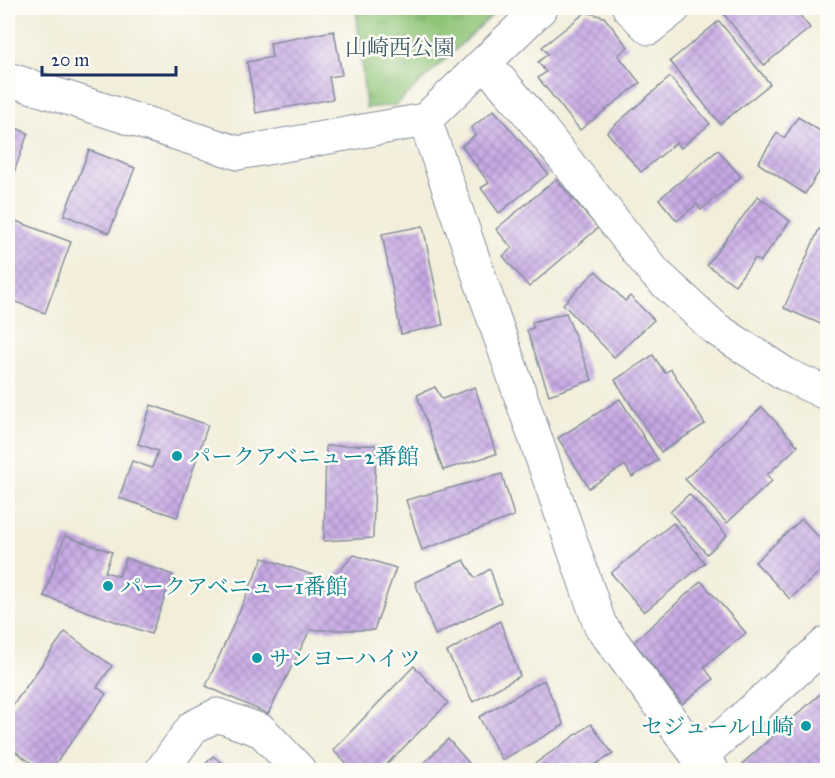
<svg xmlns="http://www.w3.org/2000/svg" width="835" height="778" viewBox="0 0 835 778" font-family="'IM FELL Great Primer','Noto Serif JP',serif">
<style>
.park{fill:url(#park-tufts);stroke:#547a6a;stroke-width:1.5}
.building{fill:url(#building-cross-hatch)}
.lines{fill:none;stroke-linecap:round;stroke-linejoin:round}
.minor-casing{stroke:#868e9c;stroke-width:35}
.minor{stroke:#fff;stroke-width:33}
.culture-dot{fill:#0f9aa8;stroke:#fdfcf7;stroke-width:2}
.labels{text-anchor:middle;dominant-baseline:central;stroke-width:5;stroke-linejoin:round;paint-order:stroke}
.park-label{font-size:22px;fill:#3e5c65;stroke:#fdfcf7}
.culture-label{font-size:22px;fill:#0d838f;stroke:#fdfcf7;text-anchor:start}
</style>
<defs>
<pattern id="park-tufts" width="24" height="20" patternUnits="userSpaceOnUse" patternTransform="scale(1.5)"><rect width="24" height="20" fill="#8ec476"/><path d="M3 7l-1-3M5 7V3M7 7l1-3M15 17l-1-3M17 17v-4M19 17l1-3" fill="none" stroke="#73a064"/></pattern>
<pattern id="building-cross-hatch" width="8" height="8" patternUnits="userSpaceOnUse" patternTransform="scale(1.5)"><rect width="8" height="8" fill="#c6a8e4"/><path d="M0 0l8 8M0 8l8-8" fill="none" stroke="#a089bc"/></pattern>
</defs>
<rect width="100%" height="100%" fill="#fdfcf7"/>
<filter id="ink" filterUnits="userSpaceOnUse"><feTurbulence type="fractalNoise" baseFrequency=".0167" numOctaves="2"/><feDisplacementMap in="SourceGraphic" scale="12" xChannelSelector="R" yChannelSelector="G"/><feConvolveMatrix kernelMatrix="1 2 1 2 8 2 1 2 1" color-interpolation-filters="sRGB"/></filter>
<filter id="wash" filterUnits="userSpaceOnUse"><feTurbulence type="fractalNoise" baseFrequency=".008" numOctaves="4" result="noise"/><feDisplacementMap in="SourceGraphic" scale="24" xChannelSelector="R" yChannelSelector="G"/><feGaussianBlur stdDeviation="1.35" result="paint"/><feColorMatrix in="noise" values="0 0 0 0 0 0 0 0 0 0 0 0 0 0 0 0 0 1.4 0 .05"/><feComposite in="paint" operator="in"/></filter>
<g filter="url(#wash)">
<rect width="100%" height="100%" fill="#f2eeda"/>
<path class="park" d="M356,8H500L396,105L366,108Z"/>
<g id="blocks">
<g class="building">
<path d="M719,8H794L810,28L764,65Z"/>
<path d="M586,12L604,17L628,47L618,55L640,83L580,130L538,78L546,72L538,62L548,54L542,47Z"/>
<path d="M719,21L770,84L720,124L670,61Z"/>
<path d="M334,31L342,75L329,77L333,99L256,113L247,62L272,57L270,43Z"/>
<path d="M670,77L710,124L681,148L676,143L641,172L607,132Z"/>
<path d="M494,110L548,174L499,213L481,188L489,183L462,146L475,135L471,128Z"/>
<path d="M798,117L828,136V178L819,172L805,194L758,163L777,133L784,138Z"/>
<path d="M8,125L28,133L8,189Z"/>
<path d="M89,150L135,168L109,233L64,215Z"/>
<path d="M718,150L741,177L701,210L697,204L677,221L659,199Z"/>
<path d="M556,179L598,228L529,287L503,256L512,248L496,229Z"/>
<path d="M758,196L790,221L760,262L755,258L735,285L707,265Z"/>
<path d="M16,221L71,242L45,313L8,299V244Z"/>
<path d="M423,226L443,325L401,334L382,234Z"/>
<path d="M819,229L828,232V309L821,324L784,308Z"/>
<path d="M596,271L625,301L630,296L654,320L614,357L563,304Z"/>
<path d="M566,313L592,380L549,395L527,330L533,328L532,322Z"/>
<path d="M653,355L665,373L671,369L705,424L661,452L615,380Z"/>
<path d="M435,387L442,399L475,387L496,454L443,470L417,395Z"/>
<path d="M620,399L658,460L632,477L625,465L589,488L558,438Z"/>
<path d="M151,405L208,425L177,517L119,498L132,461L152,468L158,451L138,444Z"/>
<path d="M762,407L798,446L767,475L772,481L727,523L685,479Z"/>
<path d="M376,445L373,538L324,541L326,446Z"/>
<path d="M502,474L514,516L422,550L406,500Z"/>
<path d="M689,494L727,535L707,554L670,512Z"/>
<path d="M802,519L828,547V564L790,599L755,562Z"/>
<path d="M673,523L705,563L644,612L611,573Z"/>
<path d="M65,536L112,552L105,572L119,576L126,558L173,575L151,634L44,596Z"/>
<path d="M354,555L396,568L374,630H310L268,714L206,686L263,558L330,581Z"/>
<path d="M464,560L475,578L490,569L501,602L435,635L415,582Z"/>
<path d="M701,581L746,633L704,667L713,679L682,704L634,642Z"/>
<path d="M500,621L520,676L473,702L447,652Z"/>
<path d="M65,632L112,666L97,687L106,694L51,770H41L8,746V712Z"/>
<path d="M414,666L448,703L381,770H353L333,750Z"/>
<path d="M544,680L564,725L502,760L479,717Z"/>
<path d="M828,687V767L824,770H749L742,764Z"/>
<path d="M591,724L613,754L586,770H526Z"/>
<path d="M448,739L475,770H417Z"/>
<path d="M213,756L231,770H200Z"/>
</g>
</g>
</g>
<g filter="url(#ink)">
<use href="#blocks" fill-opacity="0" stroke="#868e9c" stroke-width="1.5"/>
<g class="lines">
<g class="minor-casing">
<g id="minor">
<path d="M629,8L649,28L674,8"/>
<path d="M485,63L525,109L655,273L716,329L785,374L828,394"/>
<path d="M8,79L238,153L425,120L541,8"/>
<path d="M425,120L600,625L699,758L712,770"/>
<path d="M699,758L828,642"/>
<path d="M162,770L193,727L217,715L262,731L299,770"/>
</g>
</g>
<use href="#minor" class="minor"/>
</g>
</g>
<g class="culture-dot">
<circle cx="177" cy="456" r="6"/>
<circle cx="108" cy="586" r="6"/>
<circle cx="257" cy="658" r="6"/>
<circle cx="806" cy="726" r="6"/>
</g>
<g class="labels">
<g class="park-label">
<text x="400" y="47">山崎西公園</text>
</g>
<g class="culture-label">
<text x="189" y="456">パークアベニュー2番館</text>
<text x="120" y="586">パークアベニュー1番館</text>
<text x="269" y="658">サンヨーハイツ</text>
<text x="794" y="726" text-anchor="end">セジュール山崎</text>
</g>
</g>
<rect width="835" height="778" fill="none" stroke="#fdfcf7" stroke-width="30"/>
<path d="M42 66v9h134v-9" fill="none" stroke="#1b2f5e" stroke-width="3"/>
<text x="51" y="66" font-size="18" fill="#1b2f5e" stroke="#fdfcf7" stroke-width="4.5" paint-order="stroke">20 m</text>
</svg>
